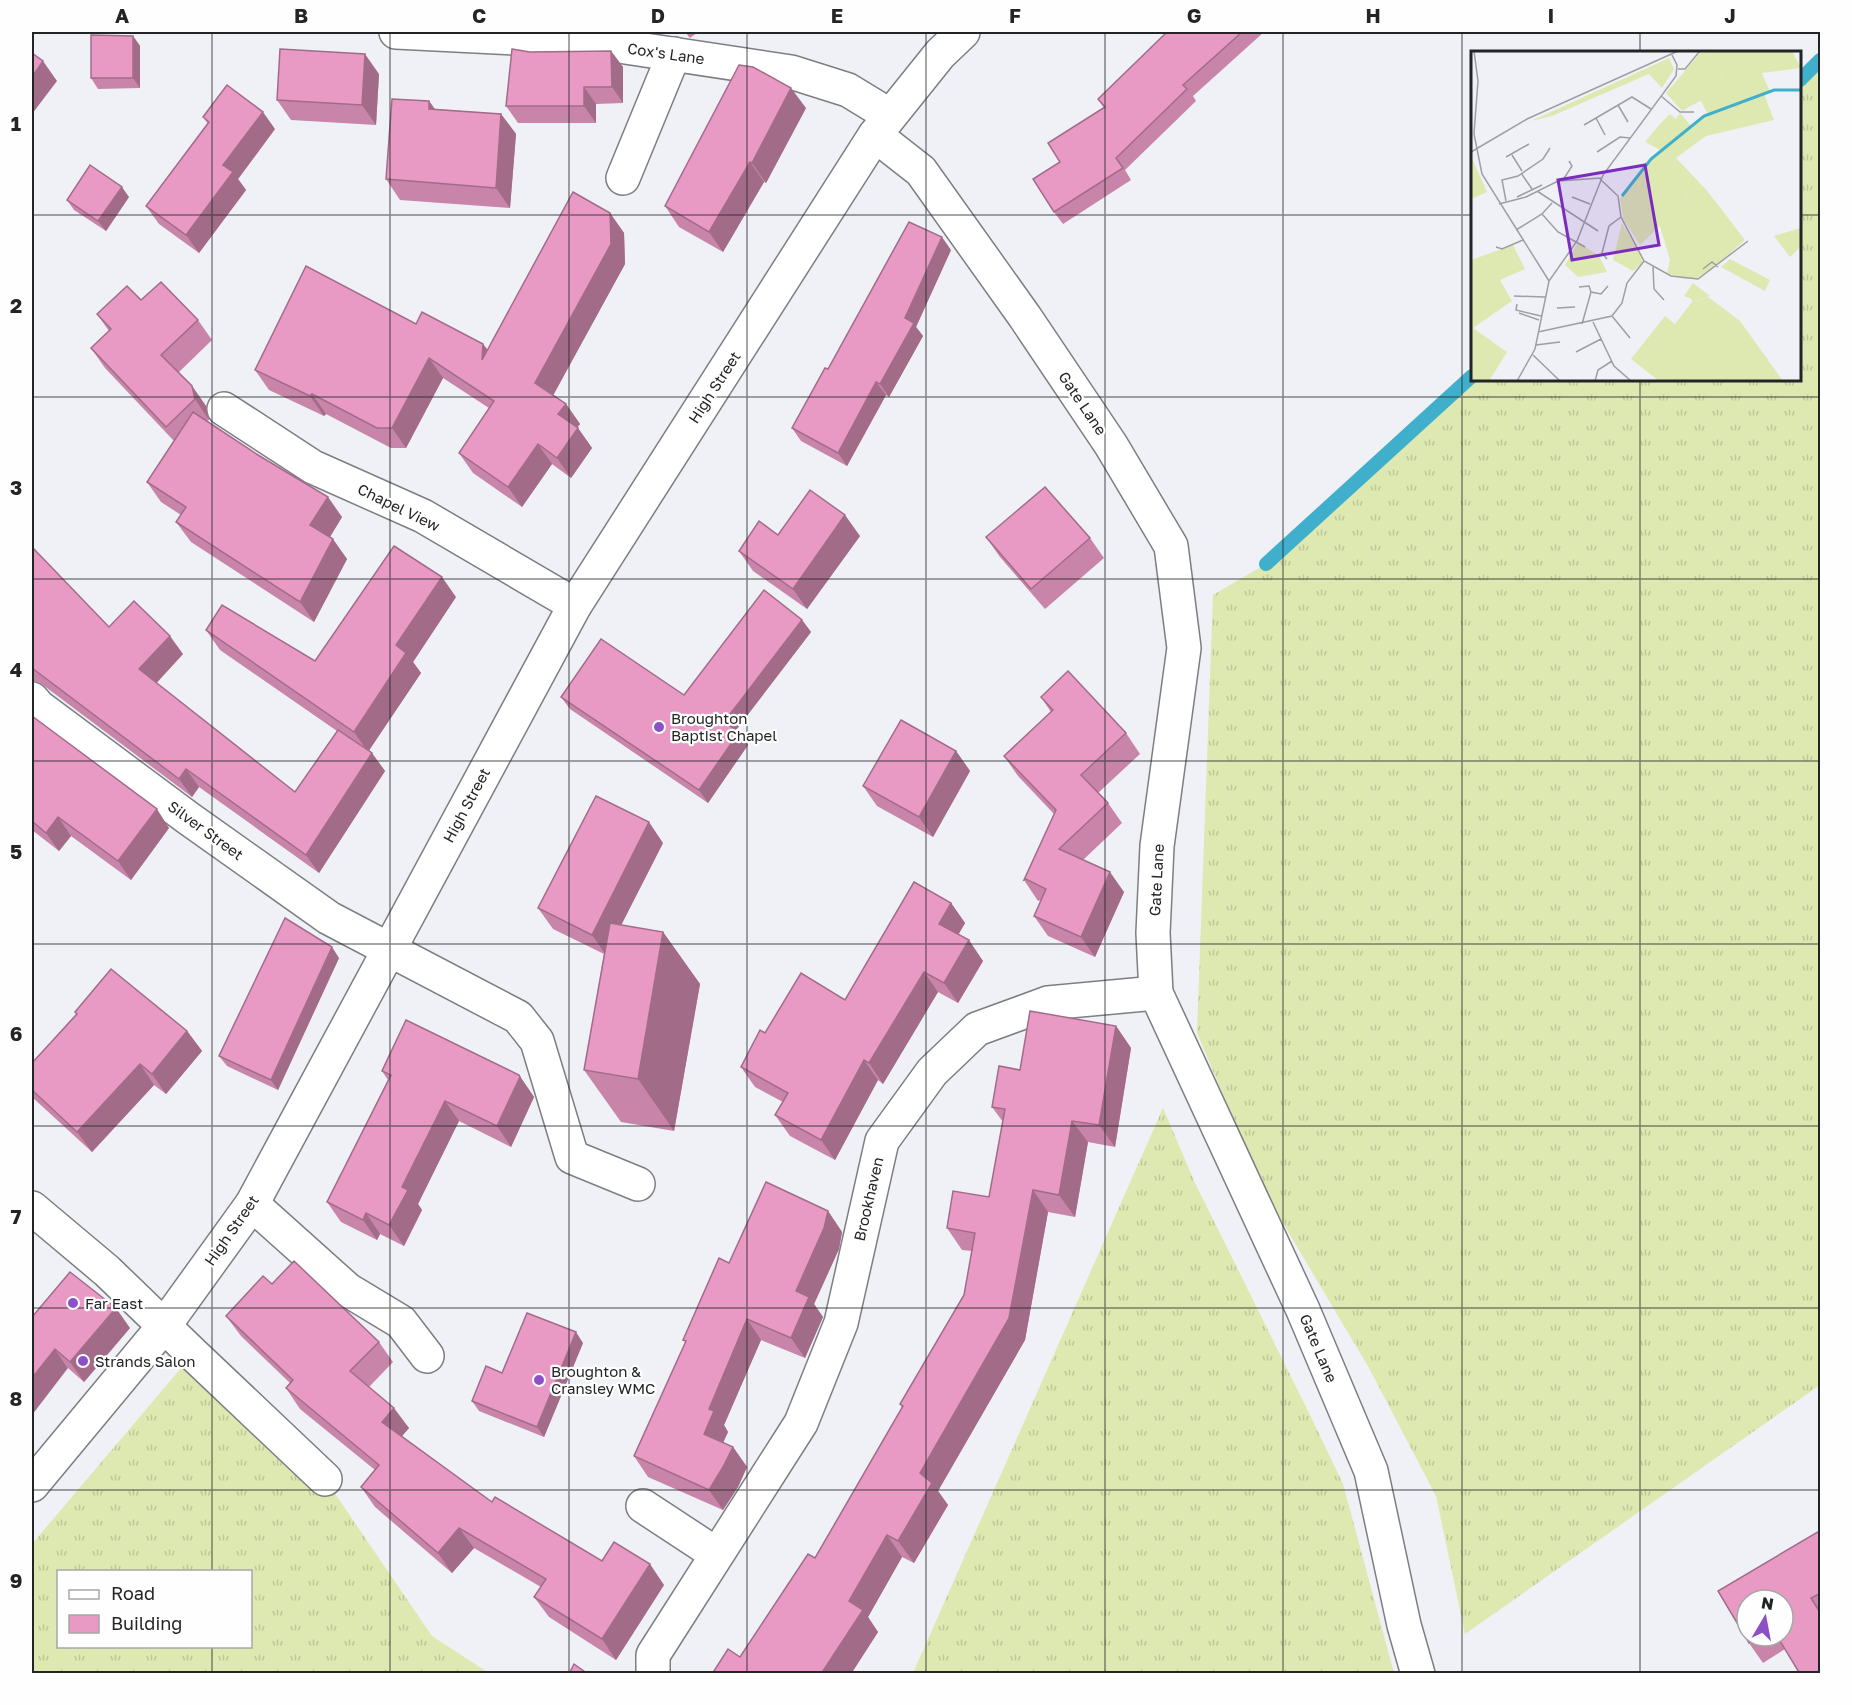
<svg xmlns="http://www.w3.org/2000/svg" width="1852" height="1705" viewBox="0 0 1852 1705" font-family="'Golos Text',sans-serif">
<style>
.grass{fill:url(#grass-tufts);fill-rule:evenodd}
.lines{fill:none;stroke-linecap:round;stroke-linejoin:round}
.stream{stroke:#40afcb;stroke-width:14}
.minor-casing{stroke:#7d7e83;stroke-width:36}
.minor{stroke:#fff;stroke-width:33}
.wall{fill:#c884a9;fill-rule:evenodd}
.shaded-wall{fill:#a26c89}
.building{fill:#e89ac4;stroke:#a26c89;stroke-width:1.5}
.grid{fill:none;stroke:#232425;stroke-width:1.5;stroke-opacity:0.55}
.poi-dot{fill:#8e50c6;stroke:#fefefe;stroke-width:2}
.labels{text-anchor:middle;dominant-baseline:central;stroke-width:4.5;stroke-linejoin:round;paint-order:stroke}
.street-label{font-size:15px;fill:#232425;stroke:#fefefe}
.poi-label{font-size:15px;fill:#232425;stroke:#fefefe;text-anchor:start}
.inset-river{fill:none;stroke:#40afcb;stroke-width:3}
.inset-road{fill:none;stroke:#9d9fa2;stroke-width:1.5}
.view{fill:#7b2cbf;fill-opacity:0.15;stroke:#7b2cbf;stroke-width:3}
.inset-edge{fill:none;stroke:#232425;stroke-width:3}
.neatline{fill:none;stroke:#232425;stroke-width:2}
.grid-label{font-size:20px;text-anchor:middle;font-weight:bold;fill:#232425}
</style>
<defs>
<pattern id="grass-tufts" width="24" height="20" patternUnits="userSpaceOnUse" patternTransform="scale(1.5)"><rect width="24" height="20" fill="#dde9b1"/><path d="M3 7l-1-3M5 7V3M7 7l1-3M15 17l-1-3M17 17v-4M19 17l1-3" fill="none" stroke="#bdc898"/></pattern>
</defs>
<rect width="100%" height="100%" fill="#eff1f6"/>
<g class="grass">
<path d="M1820,60V1385L1465,1634L1436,1496L1369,1368L1264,1191L1197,1033L1213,595L1266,564L1472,376V380H1800V80Z"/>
<path d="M1163,1108L1195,1183L1310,1415L1343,1484L1394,1673H913Z"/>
<path d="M193,1354L325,1479L432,1636L489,1673L32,1674V1544ZM58,1572H250V1646H58Z"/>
</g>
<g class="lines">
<g class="stream">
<path d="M1800,80L1820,60"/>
<path d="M1266,564L1472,376"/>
</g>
<g class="minor-casing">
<g id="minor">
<path d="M396,32L592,42L791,72L848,90L889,115"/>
<path d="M875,135L921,171L1025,317L1111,445L1171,546L1184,648L1157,846L1153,933L1156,993L1303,1310L1371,1471L1404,1625L1418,1674"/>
<path d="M623,178L674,54"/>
<path d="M224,409L313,467L423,516L575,605"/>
<path d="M32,699L39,707L188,818L329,918L518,1017L537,1041L572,1157L638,1184"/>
<path d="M252,1204L348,1290L401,1322L427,1356"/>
<path d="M32,1208L107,1271L193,1354L325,1479"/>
<path d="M32,1485L164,1326L252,1204L575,605L875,135L940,54L963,32"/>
<path d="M643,1506L716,1554"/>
<path d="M653,1674V1655L801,1423L841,1323L882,1141L932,1072L977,1029L1048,1003L1156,993"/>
</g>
</g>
<use href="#minor" class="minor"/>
</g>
<g class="wall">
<path d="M685,32H698L690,38Z"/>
<path d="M1167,32H1264L1193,96L1196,101L1125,170L1131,180L1063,224L1054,212L1060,162L1104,108L1098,99Z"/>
<path d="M133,36L140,46V88L98,89L91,78Z"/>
<path d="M611,51L623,67V103L596,104V123H518L506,106L530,52Z"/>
<path d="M379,74L376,125L291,120L277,100Z"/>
<path d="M429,101L435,109L501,114L516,134L510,208L400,200L386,179Z"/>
<path d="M806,108L766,183L764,182L723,252L679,227L665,206Z"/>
<path d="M203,117L275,129L238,179L246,190L199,253L159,224L146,206L208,124Z"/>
<path d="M129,197L106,231L74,210L67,200Z"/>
<path d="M610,213L624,233L625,264L553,395L566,404L580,424L577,427L592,448L571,478L552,464L522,507L473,473L459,453L489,408L443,378L406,448H391L326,414L324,416L269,390L255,370L416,324L483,344L488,350Z"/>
<path d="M951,250L916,327L923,336L889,397L886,395L847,466L801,441L792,428L828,369Z"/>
<path d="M141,300L198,320L212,340L178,373L192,386L206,406L209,420L207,421L342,517L330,537L347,559L314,622L191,542L176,522L181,515L161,502L147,482L174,441L105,368L91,348L109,331L97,314Z"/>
<path d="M778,535L860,536L807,609L753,571L739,551Z"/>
<path d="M986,537L1090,538L1104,558L1045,609L1000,557Z"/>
<path d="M32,547L109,627L183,654L156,683L295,792L337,731L220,650L206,630L315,661L456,597L413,662L421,673L369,750L385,771L319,873L199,787L192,797L39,682L32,681Z"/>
<path d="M802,620L811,632L736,730L748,745L708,803L570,709L561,697L684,695Z"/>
<path d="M1041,697L1126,733L1140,754L1098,793L1108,803L1122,823L1083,860L1124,892L1095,957L1048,936L1034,916L1041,900L1038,901L1024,880L1054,814L1018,776L1004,756L1051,712Z"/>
<path d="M32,716L169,828L131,880L71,836L59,851L32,830Z"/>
<path d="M956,751L970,771L933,837L877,806L863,786Z"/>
<path d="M663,843L621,925L663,932L700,984L674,1131L621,1122L584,1070L604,954L553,929L538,908Z"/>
<path d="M951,903L965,923L958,935L983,961L958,1003L938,992L883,1084L878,1080L835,1160L790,1136L775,1115L783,1102L755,1087L741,1067L765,1033L845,1000Z"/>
<path d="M339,958L278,1090L227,1066L219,1056Z"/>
<path d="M75,1012L187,1031L202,1051L166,1094L154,1085L92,1152L32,1097V1063L76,1014Z"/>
<path d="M1116,1026L1131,1048L1115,1147L1088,1142L1075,1217L1048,1212L1025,1340L938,1491L948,1505L914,1563L902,1557L868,1617L878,1632L851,1674H712L740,1657L815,1558L902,1408L900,1404L964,1295L972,1251L962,1250L947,1228L989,1197L1003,1122L992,1107L1020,1070Z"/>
<path d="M382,1071L519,1075L534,1097L511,1147L459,1121L418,1204L422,1210L404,1246L380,1234L377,1240L341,1222L327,1202L388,1080Z"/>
<path d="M828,1211L842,1232L839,1249L814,1304L823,1317L805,1358L761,1340L724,1425L728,1432L723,1442L733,1447L747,1467L738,1487L723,1510L648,1477L634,1456L686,1342L683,1340L729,1263Z"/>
<path d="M272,1284L379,1342L393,1362L369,1387L409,1428L402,1436L492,1502L602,1561L664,1585L616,1660L549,1617L534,1597L541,1587L474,1548L452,1573L375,1507L361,1487L375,1470L300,1409L286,1388L290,1383L241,1336L226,1316Z"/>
<path d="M32,1317L130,1328L84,1382L68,1368Z"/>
<path d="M583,1343L544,1437L479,1411L472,1401L502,1373Z"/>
<path d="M1821,1530V1674H1800L1785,1649L1763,1663L1749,1643L1718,1591ZM1747,1600H1783V1636H1747Z"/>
</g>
<g class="shaded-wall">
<path d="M133,36L140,46V88L133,78Z"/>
<path d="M611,51L623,67V103L612,87Z"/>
<path d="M365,54L379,74L376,125L362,105Z"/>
<path d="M43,61L57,81L32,114V77Z"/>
<path d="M584,87L596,104V123L584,106Z"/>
<path d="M791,88L806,108L766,183L752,163Z"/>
<path d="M429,101L443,121L429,109Z"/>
<path d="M263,112L275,129L238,179L246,190L199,253L186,235L223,165Z"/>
<path d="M501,114L516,134L510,208L496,188Z"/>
<path d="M750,162L764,182L723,252L709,232Z"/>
<path d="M122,187L129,197L106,231L98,221Z"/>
<path d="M610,213L624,233L625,264L549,403L535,383Z"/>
<path d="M942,237L951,250L916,327L923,336L889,397L880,384L905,318Z"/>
<path d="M483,344L497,364L482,360Z"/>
<path d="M429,358L443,378L406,448L392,428Z"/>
<path d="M876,382L886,395L847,466L838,453Z"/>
<path d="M192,386L206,406L209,420L195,399Z"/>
<path d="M312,394L326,414L324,416L310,396Z"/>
<path d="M566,404L580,424L572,434L558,414Z"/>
<path d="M578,428L592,448L571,478L557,458Z"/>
<path d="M538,444L552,464L522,507L508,487Z"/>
<path d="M328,497L342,517L325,545L310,525Z"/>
<path d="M845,515L860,536L807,609L793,589Z"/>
<path d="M333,539L347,559L314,622L300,602Z"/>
<path d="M442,577L456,597L413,662L421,673L368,752L354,732L396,645Z"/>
<path d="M802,620L811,632L733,734L724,722Z"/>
<path d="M170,636L183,654L152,688L139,669Z"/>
<path d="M739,732L748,745L708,803L699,790Z"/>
<path d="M956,751L970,771L933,837L919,817Z"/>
<path d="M372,753L385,771L319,873L306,855Z"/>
<path d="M186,769L199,787L192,797L179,779Z"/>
<path d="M157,809L169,828L131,880L118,861Z"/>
<path d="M58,817L71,836L59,851L46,833Z"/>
<path d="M649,822L663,843L606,955L592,935Z"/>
<path d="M1110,872L1124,892L1095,957L1081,937Z"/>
<path d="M951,903L965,923L953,944L939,924Z"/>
<path d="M663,932L700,984L674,1131L638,1079Z"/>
<path d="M969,940L983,961L958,1003L944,983Z"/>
<path d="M332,947L339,958L278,1090L271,1080Z"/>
<path d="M924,972L938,992L883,1084L869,1063Z"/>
<path d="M1116,1026L1131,1048L1115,1147L1099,1125Z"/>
<path d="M187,1031L202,1051L166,1094L152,1074Z"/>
<path d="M864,1060L878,1080L835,1160L821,1140Z"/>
<path d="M140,1064L154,1085L92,1152L77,1132Z"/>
<path d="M519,1075L534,1097L511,1147L497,1126Z"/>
<path d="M445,1101L459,1121L418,1204L422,1210L404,1246L389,1225L402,1187Z"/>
<path d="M1072,1121L1088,1142L1075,1217L1059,1195Z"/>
<path d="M1033,1190L1048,1212L1025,1340L938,1491L948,1505L914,1563L898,1541L920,1473Z"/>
<path d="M828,1211L842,1232L839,1249L814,1304L823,1317L805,1358L791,1338L796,1291Z"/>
<path d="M366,1213L380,1234L377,1240L363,1220Z"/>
<path d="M116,1308L130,1328L84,1382L70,1362Z"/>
<path d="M747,1319L761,1340L724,1425L728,1432L718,1454L704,1434L709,1409Z"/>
<path d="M576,1332L583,1343L544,1437L537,1427Z"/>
<path d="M55,1349L68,1368L32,1415V1378Z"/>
<path d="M394,1408L409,1428L396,1443L382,1422Z"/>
<path d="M733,1447L747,1467L738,1487L723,1510L709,1490Z"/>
<path d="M459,1528L474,1548L452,1573L438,1553Z"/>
<path d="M887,1535L902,1557L868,1617L878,1632L851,1674H821L849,1601Z"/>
<path d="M650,1564L664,1585L616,1660L602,1639Z"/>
</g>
<g class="building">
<path d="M1167,32H1242L1183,85L1187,89L1116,158L1123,168L1054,212L1033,179L1060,162L1048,143L1105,107L1098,99Z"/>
<path d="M91,35L133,36V78H91Z"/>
<path d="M280,49L365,54L362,105L277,100Z"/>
<path d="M512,49L530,52L611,51L612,87H584V106H506Z"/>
<path d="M32,53L43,61L32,77Z"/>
<path d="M739,65L753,67L791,88L752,163L750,162L709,232L665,206Z"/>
<path d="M227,85L263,112L223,165L233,172L186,235L146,206L209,122L203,117Z"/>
<path d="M392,99L429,101V109L501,114L496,188L386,179Z"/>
<path d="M90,165L122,187L98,221L67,200Z"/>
<path d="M573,192L610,213L611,244L535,383L566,404L558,414L578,428L557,458L538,444L508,487L459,453L494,401L429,358L392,428H377L312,394L310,396L255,370L306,266L416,324L422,312L483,344L482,360Z"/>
<path d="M909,222L942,237L905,318L914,323L880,384L876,382L838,453L792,428L825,368L828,369Z"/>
<path d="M161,282L198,320L161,355L192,386L195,399L166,427L91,348L111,329L97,314L127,286L141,300Z"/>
<path d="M193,412L258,455L328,497L310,525L333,539L300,602L176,522L186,507L147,482Z"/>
<path d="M1045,487L1090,538L1031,589L986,537Z"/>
<path d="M810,490L845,515L793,589L739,551L759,521L778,535Z"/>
<path d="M394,546L442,577L396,645L406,653L354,732L206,630L222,605L315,661Z"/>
<path d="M32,547L109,627L134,601L170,636L139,669L295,792L338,730L372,753L306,855L186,769L179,779L32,668Z"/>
<path d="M764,590L802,620L724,722L739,732L699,790L561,697L601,639L684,695Z"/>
<path d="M1068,671L1126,733L1081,775L1108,803L1059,849L1110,872L1081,937L1034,916L1046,889L1026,879L1024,880L1056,810L1004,756L1053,710L1041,697Z"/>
<path d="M32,716L157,809L118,861L58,817L46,833L32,821Z"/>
<path d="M901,720L956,751L919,817L863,786Z"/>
<path d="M596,796L649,822L592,935L538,908Z"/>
<path d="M914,882L951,903L939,924L969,940L944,983L924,972L869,1063L864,1060L821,1140L775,1115L788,1093L741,1067L760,1030L765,1033L801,973L845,1000Z"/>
<path d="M285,918L332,947L271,1080L219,1056Z"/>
<path d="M610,923L663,932L638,1079L584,1070Z"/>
<path d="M111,969L187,1031L152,1074L140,1064L77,1132L32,1090V1063L77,1014L75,1012Z"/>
<path d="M1030,1011L1116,1026L1099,1125L1072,1121L1059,1195L1033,1190L1009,1318L920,1473L932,1483L898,1541L887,1535L849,1601L863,1610L821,1674H712L728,1649L740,1657L808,1554L815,1558L903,1406L900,1404L964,1295L975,1233L947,1228L953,1191L989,1197L1005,1109L992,1107L999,1066L1020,1070Z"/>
<path d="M406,1020L519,1075L520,1077L497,1126L445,1101L402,1187L408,1190L389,1225L366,1213L363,1220L327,1202L391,1075L382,1071Z"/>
<path d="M766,1182L828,1211L824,1228L796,1291L809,1297L791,1338L747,1319L709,1409L714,1411L704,1434L733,1447L723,1467L709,1490L634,1456L686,1341L683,1340L719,1258L729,1263Z"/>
<path d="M294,1261L379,1342L350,1371L394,1408L382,1422L492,1502L495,1497L602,1561L614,1542L650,1564L602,1639L534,1597L546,1579L459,1528L438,1553L361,1487L379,1465L286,1388L293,1380L226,1316L263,1276L272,1284Z"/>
<path d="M70,1272L116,1308L70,1362L55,1349L32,1378V1317Z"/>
<path d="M527,1313L576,1332L537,1427L472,1401L486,1366L502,1373Z"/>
<path d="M1821,1530V1593L1811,1598L1821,1614V1674H1800L1777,1636H1783V1600H1747V1636H1760L1749,1643L1718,1591Z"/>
<path d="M574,1664L588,1674H569Z"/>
</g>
<path class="grid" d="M212,32V1572M390,32V1674M569,32V1674M747,32V1674M926,32V1674M1105,32V1674M1283,32V1674M1462,32V1674M1640,32V52M32,215H1472M1800,215H1820M1640,380V1674M32,397H1820M32,579H1820M32,761H1820M32,944H1820M32,1126H1820M32,1308H1820M32,1490H1820M212,1646V1674"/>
<g class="poi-dot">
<circle cx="659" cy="727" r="6"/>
<circle cx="73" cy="1303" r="6"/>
<circle cx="83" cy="1361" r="6"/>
<circle cx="539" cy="1380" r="6"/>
</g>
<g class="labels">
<g class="street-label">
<text transform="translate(666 53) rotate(8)">Cox's Lane</text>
<text transform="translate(714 387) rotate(-57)">High Street</text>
<text transform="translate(1083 403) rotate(56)">Gate Lane</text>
<text transform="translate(399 507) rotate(26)">Chapel View</text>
<text transform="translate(466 805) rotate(-62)">High Street</text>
<text transform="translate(206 830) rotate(36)">Silver Street</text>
<text transform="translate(1156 880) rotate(-87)">Gate Lane</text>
<text transform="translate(868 1199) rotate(-77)">Brookhaven</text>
<text transform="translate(231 1230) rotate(-55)">High Street</text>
<text transform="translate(1319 1348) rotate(67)">Gate Lane</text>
</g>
<g class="poi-label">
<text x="671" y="718">Broughton<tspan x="671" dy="17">Baptist Chapel</tspan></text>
<text x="85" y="1303">Far East</text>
<text x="95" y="1361">Strands Salon</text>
<text x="551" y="1371">Broughton &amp;<tspan x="551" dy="17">Cransley WMC</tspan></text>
</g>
</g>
<g transform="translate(1471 51)">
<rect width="330" height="330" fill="#eff1f6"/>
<path d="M237,0H321L330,17L291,22L299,41L293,43L303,69L235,85L205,107L228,131L213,148L221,150L237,141L274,189L242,217L226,227L213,228L196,222L199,209L189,175L169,194L152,168L149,147L180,108L191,100L174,91L188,74L199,63L205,68L209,62L220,75L237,64L229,48L256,35ZM0,105L16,141L0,148ZM151,172L171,206V212L162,220L142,209ZM107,191L128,205L136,221L107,226L94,214ZM42,194L54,218L29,229L41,250L2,277L36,301L18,330H0V209ZM237,246L257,261L231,294L247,306L269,270L312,330H188L160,308L194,265L204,273L221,251Z" fill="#dde9b1"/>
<path d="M198,7L203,18L191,37L178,23L81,65L60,70ZM228,131L237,141L221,150L213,148ZM222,232L239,245L221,251V248L213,245ZM257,261L269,270L247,307L230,294Z" fill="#dde9b1"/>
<path d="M259,208L299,229L294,240L250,216Z" fill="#dde9b1"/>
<path d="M231,0H237L256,35L211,60L195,42ZM330,177V195L319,206L303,185Z" fill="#dde9b1"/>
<path class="inset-river" d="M151,145L180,108L233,65L303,39H330"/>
<path class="inset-road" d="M3,0L7,30L3,83L11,123L78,230M207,18H214L229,0M190,45L209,61H223M147,54L157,71M125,67L134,84M113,74L161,46L180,58M0,101L56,68L207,0M126,101L149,86L159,87M41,104L51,120M35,106L58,93M50,122L61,138M129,128L147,145L150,166L173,210L200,225L227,228L277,190M92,129L101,115L98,110M66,140L127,180M46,146L71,134M101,146L119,153M35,150L31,129L47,125L72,108L79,97M28,153L55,146L87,130L130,127M71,163L87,181L114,196M45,179L71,163L81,152M25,196L31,198L52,189M136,208L131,202L138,175L150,166M182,216L183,238L193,249M232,218L241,211L247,216M108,236L118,235L120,241L130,243L137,235M43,245L74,246M46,253L45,259L70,265M86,257L104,256M48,262L68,269M141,265L159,287M122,271L143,315L160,330M111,273L120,241M67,281L141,265L151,252L156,232L173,210M65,294L89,291M105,301L130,288M62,304L89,330M46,330L64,298L78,230L106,190L132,124L205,25L206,14L201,4M124,330L127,319L141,310"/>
<path class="view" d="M174,114L188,194L101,209L87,129Z"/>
<rect width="330" height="330" class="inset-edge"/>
</g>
<rect width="1852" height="1705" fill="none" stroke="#fefefe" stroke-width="66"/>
<rect x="57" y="1570" width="195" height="78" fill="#fefefe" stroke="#a6a7a7" stroke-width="1.5"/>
<rect x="69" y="1590" width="30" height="9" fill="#ffffff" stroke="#a6a7a7" stroke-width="1.5"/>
<text x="111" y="1600" font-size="18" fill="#232425">Road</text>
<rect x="69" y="1615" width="30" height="18" fill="#e89ac4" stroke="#a6a7a7" stroke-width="1.5"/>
<text x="111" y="1630" font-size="18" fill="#232425">Building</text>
<g transform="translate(1765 1618) rotate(10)"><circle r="28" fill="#fefefe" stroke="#a6a7a7" stroke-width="1.5"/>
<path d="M0-4.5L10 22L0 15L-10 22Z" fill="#8e50c6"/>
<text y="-9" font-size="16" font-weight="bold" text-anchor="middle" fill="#232425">N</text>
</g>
<rect x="33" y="33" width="1786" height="1639" class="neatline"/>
<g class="grid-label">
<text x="122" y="23">A</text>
<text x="301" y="23">B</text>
<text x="479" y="23">C</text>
<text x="658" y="23">D</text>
<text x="837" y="23">E</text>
<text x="1015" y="23">F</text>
<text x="1194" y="23">G</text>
<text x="1373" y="23">H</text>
<text x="1551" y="23">I</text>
<text x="1730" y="23">J</text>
<text x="16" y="131">1</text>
<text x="16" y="313">2</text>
<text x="16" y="495">3</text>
<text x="16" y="677">4</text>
<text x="16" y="859">5</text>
<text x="16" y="1041">6</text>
<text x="16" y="1224">7</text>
<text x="16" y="1406">8</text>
<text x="16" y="1588">9</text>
</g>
</svg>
